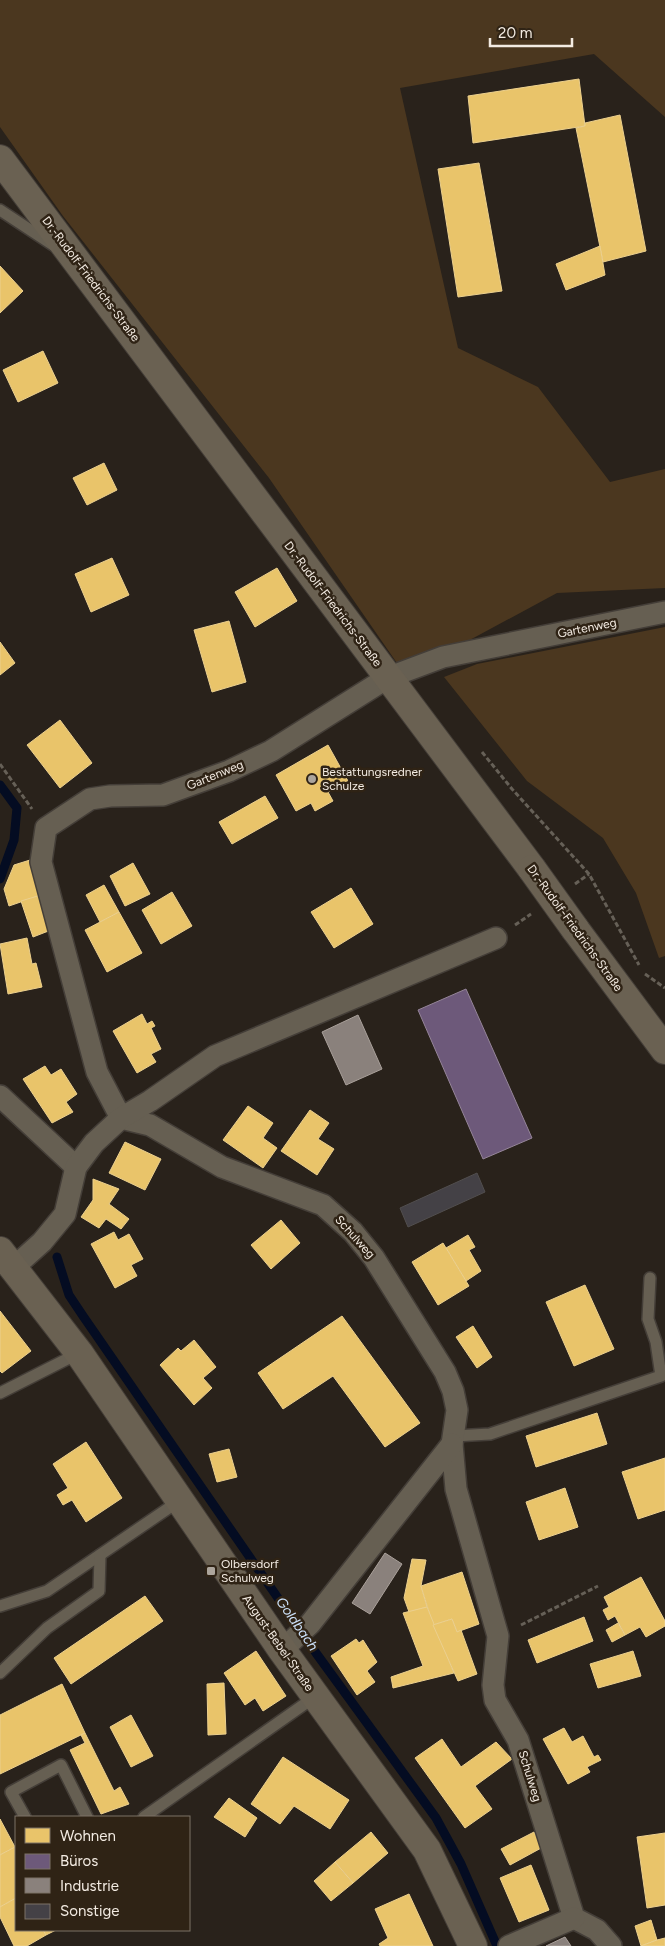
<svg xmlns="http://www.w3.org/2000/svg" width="665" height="1946" viewBox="0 0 665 1946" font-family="Figtree,sans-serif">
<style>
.green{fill:#4b371f}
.homes{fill:#e9c46a;stroke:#ecd08e}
.offices{fill:#6d597a;stroke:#958599}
.industry{fill:#8a817c;stroke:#aaa19b}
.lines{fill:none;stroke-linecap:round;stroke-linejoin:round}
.stream{stroke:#040c22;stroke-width:9}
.building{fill:#444146;stroke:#514e4e}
.lane-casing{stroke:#443e38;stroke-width:14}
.street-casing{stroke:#443e38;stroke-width:24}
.secondary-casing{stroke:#443e38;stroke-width:30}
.path{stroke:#666057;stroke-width:3;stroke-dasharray:5 2.5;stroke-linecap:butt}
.lane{stroke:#665f52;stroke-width:11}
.street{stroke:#665f52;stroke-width:21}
.secondary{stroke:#6a6152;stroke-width:28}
.secondary-bridge-casing{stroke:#443e38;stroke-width:30;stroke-linecap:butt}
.secondary-bridge{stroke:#6a6152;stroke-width:28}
.poi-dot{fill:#aca59c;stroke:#2f2315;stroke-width:2}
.labels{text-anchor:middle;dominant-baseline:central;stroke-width:5;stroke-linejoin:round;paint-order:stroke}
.street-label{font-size:12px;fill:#f3ebe2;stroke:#2f2315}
.poi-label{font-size:12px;fill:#f3ebe2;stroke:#2f2315;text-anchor:start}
.water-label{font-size:14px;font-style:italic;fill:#cde2fb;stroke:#2f2315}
</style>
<rect width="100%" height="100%" fill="#29221b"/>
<g class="green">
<path d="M0,0H665V117L594,54L400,88L458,348L538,387L610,482L665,469V588L557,593L442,655L399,666L269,478L63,216L0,127Z"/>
<path d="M665,627V956L659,958L636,893L603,838L527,781L444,677L477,664Z"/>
</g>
<g class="homes">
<path d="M579,79L585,126L473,143L468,96Z"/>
<path d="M620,115L646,251L603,262L576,128L585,126V123Z"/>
<path d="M479,163L502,291L458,297L438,169Z"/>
<path d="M600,246L605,275L566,290L556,264Z"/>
<path d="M0,266L23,291L0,313Z"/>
<path d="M43,351L58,383L18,402L3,370Z"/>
<path d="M104,463L117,490L87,505L73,478Z"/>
<path d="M112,558L129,595L91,612L75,574Z"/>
<path d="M277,568L297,601L255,627L235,592Z"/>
<path d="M229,621L246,682L212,692L194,630Z"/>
<path d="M0,642L15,663L0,675Z"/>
<path d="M60,720L92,763L60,788L27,745Z"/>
<path d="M328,745L348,781L328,792L333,801L315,811L311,803L296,811L276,775Z"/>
<path d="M265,796L278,818L232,844L219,822Z"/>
<path d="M30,860L41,895L9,906L4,889L14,865Z"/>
<path d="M133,863L150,894L125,906L110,876Z"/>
<path d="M104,885L119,912L100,922L86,895Z"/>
<path d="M351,888L373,924L334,948L311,912Z"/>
<path d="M172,892L192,926L161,944L142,910Z"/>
<path d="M41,895L51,930L33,937L21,901Z"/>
<path d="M119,912L142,953L107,972L85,930Z"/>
<path d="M27,938L32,964L36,963L42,987L8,994L0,944Z"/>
<path d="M142,1014L147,1024L152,1021L155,1026L151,1028L161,1049L151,1054L156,1062L137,1073L113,1031Z"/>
<path d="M45,1066L51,1075L61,1069L77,1094L66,1102L73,1112L52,1123L23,1079Z"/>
<path d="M248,1106L273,1123L263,1138L277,1148L263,1168L223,1140Z"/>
<path d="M310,1110L329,1123L318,1139L334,1149L317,1175L281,1151Z"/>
<path d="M125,1142L161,1159L145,1190L109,1173Z"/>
<path d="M93,1179L119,1189L109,1204L129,1219L121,1229L106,1219L99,1228L81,1217L93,1200Z"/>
<path d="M281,1220L300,1243L271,1269L251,1245Z"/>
<path d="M114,1232L118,1240L129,1234L143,1259L131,1265L137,1276L115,1288L91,1244Z"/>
<path d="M468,1235L475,1247L469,1250L481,1271L466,1281L446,1248Z"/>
<path d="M443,1243L469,1286L438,1305L412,1262Z"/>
<path d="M585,1285L614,1349L574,1366L546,1302Z"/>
<path d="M0,1311L31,1351L2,1373L0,1371Z"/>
<path d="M342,1316L420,1423L385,1447L333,1376L283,1409L258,1373Z"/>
<path d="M473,1326L492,1357L477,1368L456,1337Z"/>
<path d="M194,1340L216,1367L203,1378L212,1388L194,1405L160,1365L178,1348L181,1351Z"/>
<path d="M597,1413L607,1444L536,1467L526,1436Z"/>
<path d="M86,1442L122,1498L86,1522L72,1500L63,1505L57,1495L68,1488L53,1464Z"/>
<path d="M229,1449L237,1477L217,1482L209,1454Z"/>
<path d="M665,1458V1510L638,1519L622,1472Z"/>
<path d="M565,1488L578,1527L539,1540L526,1502Z"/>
<path d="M412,1559L426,1560L421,1586L427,1607L409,1612L404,1598Z"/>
<path d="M462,1572L479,1624L457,1632L452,1619L433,1625L421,1586Z"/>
<path d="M641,1577L665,1621V1626L646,1637L640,1627L625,1635L615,1616L608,1620L603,1610L609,1607L604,1597Z"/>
<path d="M145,1596L163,1621L71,1684L54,1658Z"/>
<path d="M427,1607L454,1673L393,1688L391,1677L423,1666L403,1613Z"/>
<path d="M584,1617L593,1641L537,1663L528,1640Z"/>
<path d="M452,1619L457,1632L461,1630L477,1674L458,1681L433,1625Z"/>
<path d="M618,1623L625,1635L612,1642L606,1630Z"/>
<path d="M356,1639L359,1643L363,1640L377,1662L367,1671L375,1682L357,1695L331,1656Z"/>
<path d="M256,1651L286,1696L263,1711L255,1698L245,1705L224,1673Z"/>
<path d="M633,1651L641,1676L598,1688L590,1664Z"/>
<path d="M224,1683L226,1734L208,1735L207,1684Z"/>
<path d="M62,1684L85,1733L0,1774V1715Z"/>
<path d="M131,1715L153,1756L131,1767L110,1727Z"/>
<path d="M564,1728L572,1742L583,1736L594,1757L598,1755L601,1760L587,1767L590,1772L568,1784L543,1739Z"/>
<path d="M85,1733L114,1791L120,1787L129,1804L101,1814L70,1750L85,1743L81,1735Z"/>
<path d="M442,1739L461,1767L496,1742L512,1759L475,1786L492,1809L465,1828L415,1758Z"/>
<path d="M283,1757L349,1800L330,1829L294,1806L280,1824L251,1804Z"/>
<path d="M229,1798L257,1818L245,1837L214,1817Z"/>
<path d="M0,1819L15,1847L0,1855Z"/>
<path d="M371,1832L388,1853L353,1883L335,1862Z"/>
<path d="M534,1832L543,1847L510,1865L501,1849Z"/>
<path d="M665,1833V1905L647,1908L637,1837Z"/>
<path d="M15,1847L16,1898L0,1907V1855Z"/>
<path d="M335,1862L353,1883L331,1901L314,1881Z"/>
<path d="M531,1865L549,1910L519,1922L500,1878Z"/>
<path d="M409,1894L433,1946H380L379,1944L388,1938L375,1909Z"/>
<path d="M16,1898V1930H43L46,1935L27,1946H14L0,1917V1907Z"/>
<path d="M651,1920L657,1940L641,1946L635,1926Z"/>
<path d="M43,1930H56L46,1935Z"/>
<path d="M665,1938V1946H641L657,1940Z"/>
</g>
<path class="offices" d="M466,989L532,1138L483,1159L418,1010Z"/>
<g class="industry">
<path d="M358,1015L382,1069L346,1085L322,1032Z"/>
<path d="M385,1553L402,1564L370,1614L352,1603Z"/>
<path d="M565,1937L571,1946H546Z"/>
</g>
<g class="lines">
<g class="stream">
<path d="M0,785L17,808L14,840L0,879"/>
<path d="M57,1257L69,1295L83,1316L316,1653L436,1818L461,1864L497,1946"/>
</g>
</g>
<path class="building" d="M477,1173L485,1192L408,1227L400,1208Z"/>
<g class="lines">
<g class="lane-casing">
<g id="lane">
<path d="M0,210L53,245"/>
<path d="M0,1393L79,1353"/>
<path d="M454,1436L490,1434L661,1376L656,1342L648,1319L650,1278"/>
<path d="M0,1606L47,1591L179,1501"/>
<path d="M0,1673L47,1628L99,1591L100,1555"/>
<path d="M25,1817L11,1792L61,1765L87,1817"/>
<path d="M144,1817L316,1696"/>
</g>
</g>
<g class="street-casing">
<g id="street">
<path d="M0,1096L76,1167"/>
<path d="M121,1118L150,1125L222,1167L323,1205L353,1232L374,1258L445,1372L453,1391L457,1410L452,1444L456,1489L498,1636L493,1685L495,1700L518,1740L574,1918L597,1930L611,1946"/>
<path d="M121,1118L97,1072L41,862L46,828L90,799L110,796L163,795L229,771L271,751L387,678L443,657L665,612"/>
<path d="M12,1269L42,1242L65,1214L76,1167L94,1143L121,1118L150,1101L215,1056L496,938"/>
<path d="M282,1650L310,1624L452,1444"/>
<path d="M509,1946L574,1918"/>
</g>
</g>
<g class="secondary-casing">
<g id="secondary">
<path d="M0,159L532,869"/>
<path d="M575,929L665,1050"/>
<path d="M0,1251L79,1353L282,1650L427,1850L473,1946"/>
</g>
</g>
<g class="path">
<path d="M482,752L512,789L589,874L639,965"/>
<path d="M0,764L32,809"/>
<path d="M575,884L589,874"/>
<path d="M515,925L531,914"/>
<path d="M645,974L665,988"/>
<path d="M521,1625L598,1586"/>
</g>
<use href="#lane" class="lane"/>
<use href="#street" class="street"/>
<use href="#secondary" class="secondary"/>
<g class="secondary-bridge-casing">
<path id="secondary-bridge" d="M532,869L575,929"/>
</g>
<use href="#secondary-bridge" class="secondary-bridge"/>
</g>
<g class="poi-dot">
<circle cx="312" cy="779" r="5"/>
<rect x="206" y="1566" width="10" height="10" rx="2.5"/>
</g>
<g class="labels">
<g class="street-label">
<text transform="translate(91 279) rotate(53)">Dr.-Rudolf-Friedrichs-Straße</text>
<text transform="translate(333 604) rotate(53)">Dr.-Rudolf-Friedrichs-Straße</text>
<text transform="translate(587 628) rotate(-11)">Gartenweg</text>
<text transform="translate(215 775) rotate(-22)">Gartenweg</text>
<text transform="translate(575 928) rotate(54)">Dr.-Rudolf-Friedrichs-Straße</text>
<text transform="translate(355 1237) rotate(48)">Schulweg</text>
<text transform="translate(278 1643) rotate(55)">August-Bebel-Straße</text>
<text transform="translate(530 1776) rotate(73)">Schulweg</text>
</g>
<g class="poi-label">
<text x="322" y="772">Bestattungsredner<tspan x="322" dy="14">Schulze</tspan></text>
<text x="221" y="1564">Olbersdorf<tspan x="221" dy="14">Schulweg</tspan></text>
</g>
<g class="water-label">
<text transform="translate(297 1624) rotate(55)">Goldbach</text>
</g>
</g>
<rect x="15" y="1816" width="175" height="115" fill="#2f2315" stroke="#7d7367"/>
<rect x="25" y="1828" width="25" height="15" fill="#e9c46a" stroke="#7d7367"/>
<text x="60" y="1841" font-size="15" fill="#f3ebe2">Wohnen</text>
<rect x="25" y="1854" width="25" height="15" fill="#6d597a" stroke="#7d7367"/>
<text x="60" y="1866" font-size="15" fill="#f3ebe2">Büros</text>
<rect x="25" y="1878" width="25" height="15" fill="#8a817c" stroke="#7d7367"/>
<text x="60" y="1891" font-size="15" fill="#f3ebe2">Industrie</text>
<rect x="25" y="1904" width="25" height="15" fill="#444146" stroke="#7d7367"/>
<text x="60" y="1916" font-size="15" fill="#f3ebe2">Sonstige</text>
<path d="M490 38v8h82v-8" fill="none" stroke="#f3ebe2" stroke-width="2.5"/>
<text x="498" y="38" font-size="15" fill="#f3ebe2" stroke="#2f2315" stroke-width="4" paint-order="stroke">20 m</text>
</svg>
